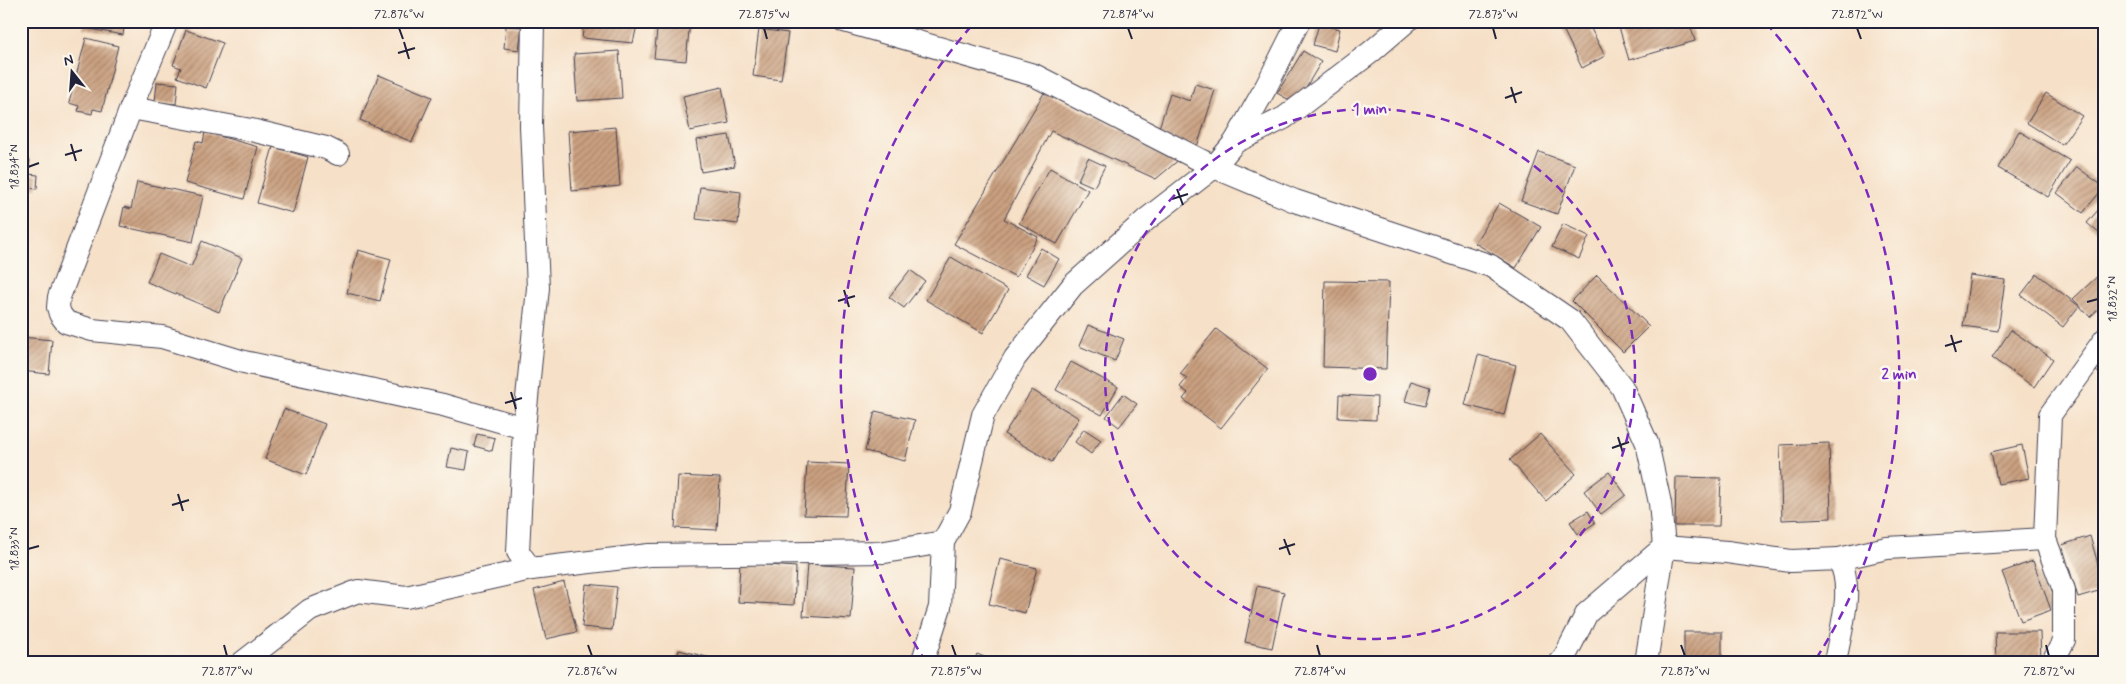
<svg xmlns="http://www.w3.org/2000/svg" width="2126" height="684" viewBox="0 0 2126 684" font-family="Mynerve,sans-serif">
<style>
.building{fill:url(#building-hatch)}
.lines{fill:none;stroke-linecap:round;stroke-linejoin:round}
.street-casing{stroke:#423e50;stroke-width:24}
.street{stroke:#fff;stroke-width:22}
.ticks{fill:none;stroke:#22223b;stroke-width:2}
.ring{fill:none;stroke:#7b2cbf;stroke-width:2.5;stroke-dasharray:9 6}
.centre{fill:#7b2cbf;stroke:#fbf7ec;stroke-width:2.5}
.ring-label{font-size:15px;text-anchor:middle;font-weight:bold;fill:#7b2cbf;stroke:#fbf7ec;stroke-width:5;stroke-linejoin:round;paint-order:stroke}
.neatline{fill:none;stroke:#22223b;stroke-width:2}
.ticks-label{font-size:12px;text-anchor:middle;fill:#22223b}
</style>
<defs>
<pattern id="building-hatch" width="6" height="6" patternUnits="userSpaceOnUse" patternTransform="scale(1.25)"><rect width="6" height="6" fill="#caa080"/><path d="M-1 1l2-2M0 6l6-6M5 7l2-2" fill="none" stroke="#a4826a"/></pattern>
</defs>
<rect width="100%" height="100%" fill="#fbf7ec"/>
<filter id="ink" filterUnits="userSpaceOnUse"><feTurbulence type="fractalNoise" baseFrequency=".02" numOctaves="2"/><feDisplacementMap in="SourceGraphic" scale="10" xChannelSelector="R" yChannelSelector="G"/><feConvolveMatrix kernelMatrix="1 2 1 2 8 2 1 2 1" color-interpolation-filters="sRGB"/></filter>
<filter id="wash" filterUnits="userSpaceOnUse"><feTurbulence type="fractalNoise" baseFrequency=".0096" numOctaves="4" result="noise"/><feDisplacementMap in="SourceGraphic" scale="20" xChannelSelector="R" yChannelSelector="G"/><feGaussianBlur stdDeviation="1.12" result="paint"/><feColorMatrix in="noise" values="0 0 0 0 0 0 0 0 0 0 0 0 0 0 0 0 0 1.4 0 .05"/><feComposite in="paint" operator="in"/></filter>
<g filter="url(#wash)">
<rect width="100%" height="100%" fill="#f6e0c7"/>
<g id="blocks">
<g class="building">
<path d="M85,21H125L123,35L84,28Z"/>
<path d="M584,21H638L633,43L582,38Z"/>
<path d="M658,21H690L686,61L654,58Z"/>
<path d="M1559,21H1587L1605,56L1582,68Z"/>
<path d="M1626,21H1689L1695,41L1629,60L1619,27L1627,25Z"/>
<path d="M1319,24L1340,29L1335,51L1313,45Z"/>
<path d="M506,26L522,27L519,50L504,48Z"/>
<path d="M759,29L788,33L781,80L753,76Z"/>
<path d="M186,30L223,43L206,88L177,77L181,68L173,65Z"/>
<path d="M86,38L118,46L102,111L93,109L92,114L78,111L79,106L69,103Z"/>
<path d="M619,51L622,98L577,101L574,54Z"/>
<path d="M1303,51L1321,62L1296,104L1277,93Z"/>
<path d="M379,75L432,97L412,142L360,120Z"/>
<path d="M157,82L178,84L176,104L155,102Z"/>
<path d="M1195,84L1215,90L1197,147L1157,134L1170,94L1190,101Z"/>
<path d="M722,87L729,123L690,131L683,96Z"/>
<path d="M1044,93L1181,158L1156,179L1051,131L1004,219L1038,237L1016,277L954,244Z"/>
<path d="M2046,93L2082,116L2062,145L2027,123Z"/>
<path d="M616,127L620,186L572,191L568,131Z"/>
<path d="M2019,131L2070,161L2048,197L1998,168Z"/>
<path d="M205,132L258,147L244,199L185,183L196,141L203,143Z"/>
<path d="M729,135L735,166L701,172L696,140Z"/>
<path d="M273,147L308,157L293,213L257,203Z"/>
<path d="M1539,152L1575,165L1557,214L1521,201Z"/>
<path d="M1088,158L1105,166L1094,187L1078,180Z"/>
<path d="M21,159L30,160L28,174L38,175L37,189L27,188L24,211H21Z"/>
<path d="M2077,167L2104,187L2083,213L2057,193Z"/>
<path d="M1050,168L1088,190L1057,244L1019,223Z"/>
<path d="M137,182L203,196L193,242L120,226L124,207L131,209Z"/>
<path d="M700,187L741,192L738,224L696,219Z"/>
<path d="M2105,202V231L2101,235L2087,223Z"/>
<path d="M1499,203L1541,227L1516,268L1475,243Z"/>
<path d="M1563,224L1589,236L1579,259L1552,247Z"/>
<path d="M202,241L242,258L219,312L147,282L159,254L191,267Z"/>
<path d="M1041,248L1059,259L1044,285L1026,275Z"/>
<path d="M358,250L391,259L380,301L347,293Z"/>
<path d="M951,257L1008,290L983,333L926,300Z"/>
<path d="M910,270L925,281L904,308L889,297Z"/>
<path d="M2102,272L2105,275V303L2090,317L2073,299Z"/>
<path d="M2037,274L2079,306L2063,327L2021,295Z"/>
<path d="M1597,275L1649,326L1623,352L1572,301Z"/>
<path d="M1970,275L2005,280L1998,331L1963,326Z"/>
<path d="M1325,281L1389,282L1386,369L1323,367Z"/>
<path d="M1088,325L1124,339L1115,361L1079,346Z"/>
<path d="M1216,329L1268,369L1221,428L1183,399L1188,393L1180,387L1187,378L1180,374Z"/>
<path d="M2011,330L2053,359L2034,387L1992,358Z"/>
<path d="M21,337L52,340L49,374L21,371Z"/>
<path d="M1478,355L1516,365L1504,415L1465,405Z"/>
<path d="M2105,356V379L2093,368Z"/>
<path d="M1071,362L1118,387L1102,415L1056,390Z"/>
<path d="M1411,381L1430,387L1425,406L1405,401Z"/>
<path d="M1032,390L1079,418L1052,462L1004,434Z"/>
<path d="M1123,394L1137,404L1119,427L1106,417Z"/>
<path d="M1339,395L1377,397L1376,420L1338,418Z"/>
<path d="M284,409L325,424L306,475L265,459Z"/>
<path d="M875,411L915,420L905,461L865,451Z"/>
<path d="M1084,429L1101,440L1091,454L1075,442Z"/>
<path d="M477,434L495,438L492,451L474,446Z"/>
<path d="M1540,434L1576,474L1546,501L1510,460Z"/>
<path d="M1829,443L1831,518L1782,520L1780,445Z"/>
<path d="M2022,445L2029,478L1998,484L1991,452Z"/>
<path d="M451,448L469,452L466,470L447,467Z"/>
<path d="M807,462L849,464L846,516L804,515Z"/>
<path d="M1609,472L1626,495L1601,514L1584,491Z"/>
<path d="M678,476L720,478L717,530L675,528Z"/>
<path d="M1676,477L1721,478L1719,526H1675Z"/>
<path d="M1588,511L1595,523L1578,534L1570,522Z"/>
<path d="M2090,536L2105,589L2078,597L2062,545Z"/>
<path d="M1000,559L1037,568L1025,613L989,604Z"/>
<path d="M2033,561L2051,610L2021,621L2002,572Z"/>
<path d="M740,563L796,567L794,605L738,602Z"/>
<path d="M807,564L855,567L851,619L803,616Z"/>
<path d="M564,582L577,632L546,639L534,590Z"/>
<path d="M586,584L617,587L612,630L582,627Z"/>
<path d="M1257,586L1284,592L1272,648L1245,642Z"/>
<rect x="1684" y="632" width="38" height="31"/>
<path d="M1995,632H2040L2041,663H1996Z"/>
<path d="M679,650L715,659L714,663H675Z"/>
<path d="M977,654L994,661L993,663H973Z"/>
</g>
</g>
</g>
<g filter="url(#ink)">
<use href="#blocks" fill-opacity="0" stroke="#423e50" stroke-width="1"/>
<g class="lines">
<g class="street-casing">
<g id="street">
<path d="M167,21L131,108L59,297L58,307L60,314L66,322L92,330L162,337L244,362L443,405L524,428"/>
<path d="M844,21L1034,75L1214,167L1295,201L1491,266L1570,320L1622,387L1647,443L1660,503L1664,547L1646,663"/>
<path d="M131,108L251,130L326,148L338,154"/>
<path d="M1235,142L1284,118L1371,52L1407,21"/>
<path d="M1839,559L1887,548L2045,539"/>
<path d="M531,569L518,552L524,428L538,288L531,126L533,21"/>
<path d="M242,663L310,610L358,591L406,597L531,569L649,555L885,552L943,542"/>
<path d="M922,663L940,607L943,542L960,511L983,415L1015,358L1073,285L1147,219L1214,167L1235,142L1266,87L1299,21"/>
<path d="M1559,663L1565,656L1587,613L1664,547L1727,552L1791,561L1839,559C1855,590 1840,630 1835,663"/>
<path d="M2052,663L2064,640V590L2045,539L2050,415L2105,339"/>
</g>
</g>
<use href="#street" class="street"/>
</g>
</g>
<path class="ticks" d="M399,28L403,39M764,28L767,39M1128,28L1132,39M1493,28L1496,39M1857,28L1861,39M404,42L409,59M398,53L415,48M1511,87L1516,103M1505,98L1522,92M71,144L76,161M65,155L82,150M28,167L39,163M1177,189L1183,205M1172,199L1188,194M844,290L849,307M838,301L855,296M2087,302L2098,299M1951,335L1956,352M1945,346L1962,341M511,392L516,409M505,403L522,398M1618,437L1623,453M1612,448L1629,442M178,494L183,511M172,505L189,500M1284,539L1290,555M28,549L39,546M1279,549L1295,544M224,645L227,656M588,645L592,656M952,645L956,656M1317,645L1320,656M1681,645L1685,656M2046,645L2049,656"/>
<g class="ring">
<circle cx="1370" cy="374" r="265"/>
<path d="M926 662A529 529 0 0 1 974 23M1766 23A529 529 0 0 1 1814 662"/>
</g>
<circle cx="1370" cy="374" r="8" class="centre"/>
<g class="ring-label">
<text x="1370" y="114">1 min</text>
<text x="1899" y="379">2 min</text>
</g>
<rect width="2126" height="684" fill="none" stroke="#fbf7ec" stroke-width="55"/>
<g transform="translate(72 72) rotate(343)" stroke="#fbf7ec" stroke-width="4" paint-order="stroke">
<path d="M0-4L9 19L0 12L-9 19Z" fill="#22223b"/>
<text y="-8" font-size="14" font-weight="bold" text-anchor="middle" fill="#22223b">N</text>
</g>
<rect x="28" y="28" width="2070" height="628" class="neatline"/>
<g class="ticks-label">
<text x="399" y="18">72.876°W</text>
<text x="764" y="18">72.875°W</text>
<text x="1128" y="18">72.874°W</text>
<text x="1493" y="18">72.873°W</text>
<text x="1857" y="18">72.872°W</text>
<text transform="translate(14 167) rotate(-90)" y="4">18.834°N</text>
<text transform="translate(2112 299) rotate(-90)" y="4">18.832°N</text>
<text transform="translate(14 549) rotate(-90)" y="4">18.833°N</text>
<text x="227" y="675">72.877°W</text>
<text x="592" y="675">72.876°W</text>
<text x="956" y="675">72.875°W</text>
<text x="1320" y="675">72.874°W</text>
<text x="1685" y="675">72.873°W</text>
<text x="2049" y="675">72.872°W</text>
</g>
</svg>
